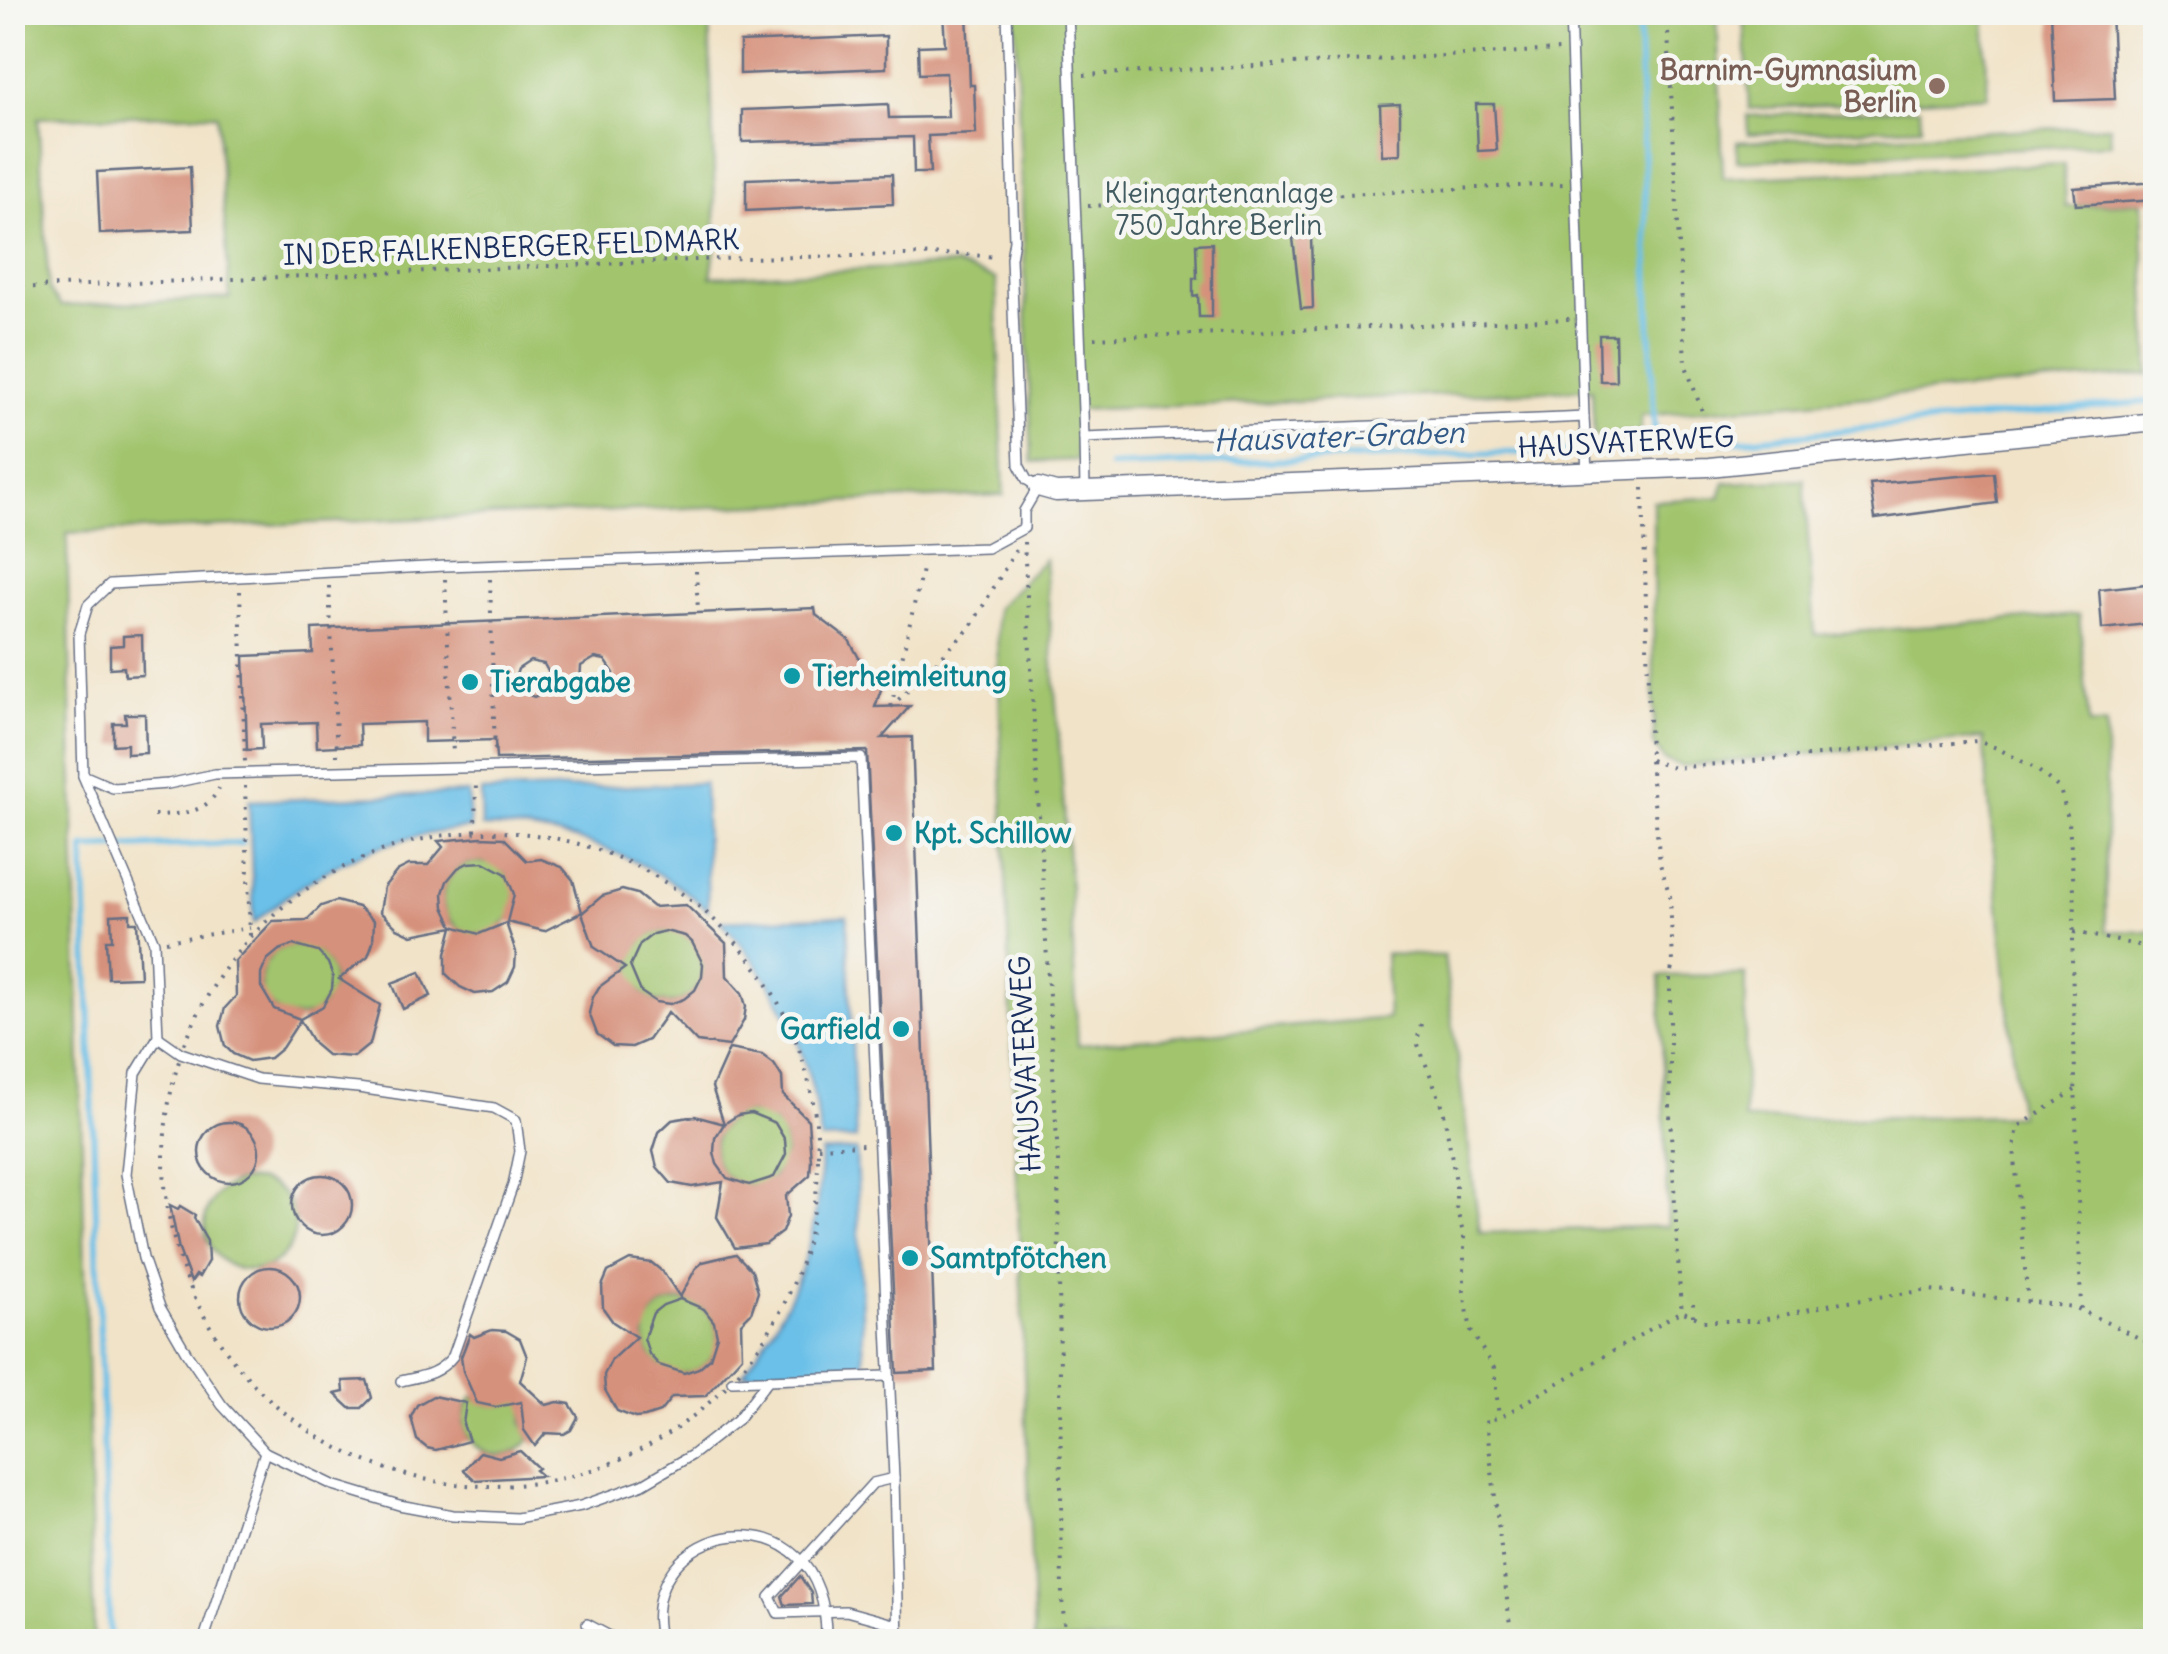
<svg xmlns="http://www.w3.org/2000/svg" width="2168" height="1654" viewBox="0 0 2168 1654" font-family="Delius,sans-serif">
<style>
.green{fill:#a1c46d;stroke:#5e7a66;stroke-width:2.5;fill-rule:evenodd}
.water{fill:#6bc0e8;stroke:#4378a3;stroke-width:2.5}
.lines{fill:none;stroke-linecap:round;stroke-linejoin:round}
.stream{stroke:#6bc0e8;stroke-width:6}
.building{fill:#d6917b;fill-rule:evenodd}
.service-casing{stroke:#666e83;stroke-width:12}
.minor-casing{stroke:#666e83;stroke-width:21}
.path{stroke:#666e83;stroke-width:4;stroke-dasharray:2.5 8;stroke-linecap:butt}
.service{stroke:#fff;stroke-width:9}
.minor{stroke:#fff;stroke-width:18}
.education-dot{fill:#8d6e63;stroke:#f6f6f2;stroke-width:4}
.culture-dot{fill:#0f9aa8;stroke:#f6f6f2;stroke-width:4}
.labels{text-anchor:middle;dominant-baseline:central;stroke-width:9;stroke-linejoin:round;paint-order:stroke}
.education-label{font-size:28px;font-weight:bold;fill:#785e54;stroke:#f6f6f2;text-anchor:end}
.park-label{font-size:28px;fill:#435c62;stroke:#f6f6f2}
.street-label{font-size:28px;fill:#1b2f5e;stroke:#f6f6f2}
.culture-label{font-size:28px;font-weight:bold;fill:#0d838f;stroke:#f6f6f2;text-anchor:start}
.water-label{font-size:30px;font-style:italic;fill:#335a87;stroke:#f6f6f2}
</style>
<rect width="100%" height="100%" fill="#f6f6f2"/>
<filter id="ink" filterUnits="userSpaceOnUse"><feTurbulence type="fractalNoise" baseFrequency=".01" numOctaves="2"/><feDisplacementMap in="SourceGraphic" scale="20" xChannelSelector="R" yChannelSelector="G"/><feConvolveMatrix kernelMatrix="1 2 1 2 8 2 1 2 1" color-interpolation-filters="sRGB"/></filter>
<filter id="wash" filterUnits="userSpaceOnUse"><feTurbulence type="fractalNoise" baseFrequency=".0048" numOctaves="4" result="noise"/><feDisplacementMap in="SourceGraphic" scale="40" xChannelSelector="R" yChannelSelector="G"/><feGaussianBlur stdDeviation="2.25" result="paint"/><feColorMatrix in="noise" values="0 0 0 0 0 0 0 0 0 0 0 0 0 0 0 0 0 1.4 0 .05"/><feComposite in="paint" operator="in"/></filter>
<g filter="url(#wash)">
<rect width="100%" height="100%" fill="#f1e3c8"/>
<g class="green">
<path d="M12,13H709L716,242L711,277L955,265L996,279L1004,495L67,533L94,1641H13ZM217,114L230,298L61,306L49,290L38,118Z"/>
<path d="M1015,13H1717L1723,178L2064,164L2066,207L2142,202L2149,374L1641,416V432L1594,436L1592,389L1076,410L1077,460L1032,462Z"/>
<path d="M1744,13H1984L1988,96L1749,109Z"/>
<path d="M1920,108L1921,127L1748,134L1747,116Z"/>
<path d="M2110,126L2111,144L1737,161V142Z"/>
<path d="M1804,479L1815,635L2079,615L2089,725H2106V931L2155,932V1641H1034L996,609L1045,559L1070,887L1078,1045L1388,1018L1385,954L1444,956L1480,1233L1668,1226L1660,976L1746,975L1744,1120L2019,1115L1983,738L1682,766L1664,760L1654,744L1653,501L1720,497L1725,483Z"/>
<circle cx="479" cy="898" r="36"/>
<circle cx="667" cy="967" r="36"/>
<circle cx="297" cy="981" r="36"/>
<circle cx="750" cy="1149" r="36"/>
<circle cx="250" cy="1225" r="45"/>
<circle cx="681" cy="1337" r="36"/>
<path d="M525,1395L522,1423L530,1439C500,1479 442,1438 472,1397C490,1410 507,1408 525,1395Z"/>
</g>
<g class="water">
<path d="M704,783L708,910C645,855 565,827 482,827L481,792Z"/>
<path d="M468,793L470,828C386,835 317,867 254,923L249,801Z"/>
<path d="M847,916L856,1139L821,1140C812,1055 780,983 721,921Z"/>
<path d="M856,1150L864,1369L743,1374C796,1300 819,1244 821,1152Z"/>
</g>
<g class="lines">
<g class="stream">
<path d="M1638,12L1655,446"/>
<path d="M1723,442L2156,401"/>
<path d="M1110,466L1569,451"/>
<path d="M110,1642L84,848L242,843"/>
</g>
</g>
<g id="blocks">
<g class="building">
<path d="M943,12H967L970,85H974L976,134L928,136L930,173H914L913,137L742,142V110L888,104L889,118L948,117L946,73L919,74L918,46L945,45Z"/>
<path d="M2051,12H2111L2115,99L2055,101Z"/>
<path d="M886,36V68L740,74V42Z"/>
<path d="M1400,104V154L1382,155L1380,105Z"/>
<path d="M1476,104H1494L1497,150L1478,151Z"/>
<path d="M190,167L193,230L100,234L97,172Z"/>
<path d="M892,174L893,204L746,211V179Z"/>
<path d="M2156,182V200L2076,205L2074,188Z"/>
<path d="M1311,236L1313,308L1301,309L1293,238Z"/>
<path d="M1212,243V317H1199L1198,295L1193,296V278H1197L1196,244Z"/>
<path d="M1599,335H1615L1616,381H1600Z"/>
<path d="M1994,473L1997,503L1875,519L1870,484Z"/>
<path d="M2156,583V623L2102,629L2099,589Z"/>
<path d="M815,608L816,615L849,640L859,658L864,681H884L875,707L910,706L882,738L912,737L936,1371L897,1373L867,751L496,759L495,740L424,742V722L359,724L360,745L317,747L316,722L261,724L262,749L247,750L244,656L313,653L312,629ZM595,658L605,660L614,673L613,683L601,694H591L580,682L581,666ZM530,661L544,664L551,677L547,691L534,697L521,692L515,678L518,669Z"/>
<path d="M142,635L143,675L125,676L124,667L110,668V646L123,645V636Z"/>
<path d="M125,714H145L146,753L127,754V744L113,745V723H126Z"/>
<path d="M481,837L504,838L527,861L541,859L562,867L573,880L582,912L544,931L507,922L514,894L506,874L484,862L468,863L458,868L447,881L443,893L444,907L453,926L479,934L506,923L516,952L515,967L508,982L493,992L475,994L460,987L446,974V954L453,927L412,935L397,928L380,912L384,887L397,871L409,865H428L443,847L438,841Z"/>
<path d="M622,890L637,894L653,907L686,905L726,943L727,976L742,993L746,1006L744,1020L729,1046L697,1042L668,1012L648,1040L632,1047L613,1046L597,1034L589,1013L593,997L599,987L625,968L594,947L582,913L602,896ZM665,931L685,936L692,942L703,964L702,976L695,990L684,999L670,1004L656,1002L641,992L630,966L640,944L653,934Z"/>
<path d="M336,901L358,907L374,921L373,942L368,956L339,979L380,1005L370,1044L354,1057L327,1055L314,1044L300,1020L282,1048L270,1058L249,1061L233,1054L225,1046L220,1026L225,1008L236,996L235,961L273,921L307,920L321,906ZM293,945L318,952L328,963L333,976L332,989L323,1006L300,1019L274,1009L261,987V974L267,960L279,950Z"/>
<path d="M130,914V922H137L140,977L108,978L106,940H112L111,915Z"/>
<path d="M420,972L431,996L403,1009L392,983Z"/>
<path d="M729,1049L762,1055L774,1064L782,1077L783,1095L808,1120L811,1160L810,1175L786,1196L788,1216L782,1232L766,1244L735,1248L717,1217L723,1182L692,1187L671,1183L657,1167L653,1151L659,1132L672,1120L695,1116L724,1124L712,1087ZM751,1113L775,1123L785,1140L786,1154L774,1177L749,1185L727,1178L717,1164L714,1152L715,1138L724,1124L738,1115Z"/>
<circle cx="229" cy="1152" r="30"/>
<circle cx="322" cy="1205" r="30"/>
<path d="M170,1205L178,1209L180,1206L195,1215L194,1218L207,1241L208,1261L199,1277L196,1275L191,1282L179,1250Z"/>
<path d="M736,1254L752,1271L758,1292L751,1313L741,1323L742,1356L705,1396L672,1397L660,1412L645,1417L635,1418L617,1411L605,1390L604,1375L612,1359L636,1337L613,1322L603,1308L602,1286L608,1272L630,1260L652,1263L663,1272L680,1297L696,1268L703,1262ZM680,1299L704,1309L714,1322L717,1336L710,1358L699,1368L684,1373L659,1365L649,1354L644,1338L653,1313L663,1305Z"/>
<circle cx="270" cy="1297" r="30"/>
<path d="M492,1330L506,1331L520,1339L527,1357L520,1381L546,1405L558,1402L570,1404L578,1417L571,1430L564,1434L546,1433L535,1446L524,1430L521,1402L496,1407L477,1403L463,1371L461,1357L470,1334L474,1337Z"/>
<path d="M367,1380L372,1398L362,1408H350L335,1394L344,1392L343,1381Z"/>
<path d="M433,1396L466,1403L463,1424L469,1441L436,1450L427,1448L417,1440L411,1417L417,1405Z"/>
<path d="M520,1451L538,1468L535,1470L542,1476L475,1480L464,1470L480,1452L499,1457Z"/>
<path d="M800,1576L811,1593L812,1604L785,1605L782,1596Z"/>
</g>
</g>
</g>
<g filter="url(#ink)">
<use href="#blocks" fill-opacity="0" stroke="#666e83" stroke-width="2.5"/>
<g class="lines">
<g class="service-casing">
<g id="service">
<path d="M1068,12L1084,438"/>
<path d="M1570,12L1584,417"/>
<path d="M1085,491L1084,438L1564,418L1584,417L1587,471"/>
<path d="M83,776L154,942L158,1037L136,1073L126,1174L143,1258L160,1307L186,1352L222,1405L265,1452L333,1485L399,1505L453,1515L517,1518L581,1506L643,1484L692,1455L737,1420L769,1379"/>
<path d="M158,1037L181,1053L258,1079L358,1088L494,1108L516,1120L520,1151L513,1185L453,1356C439,1374 423,1376 401,1381"/>
<path d="M732,1381L887,1376"/>
<path d="M894,1478L873,1483L770,1597L778,1613L846,1611L897,1625"/>
<path d="M587,1624L621,1642"/>
<path d="M203,1642L265,1452"/>
<path d="M661,1642C629,1522 830,1480 826,1642"/>
<path d="M898,1642L894,1478L861,758L215,774L168,784L113,788L83,775L79,634L88,605L110,584L445,566L987,548L1024,528V511L1038,487L1027,480L1019,465L1011,258L1014,240L1007,12"/>
</g>
</g>
<g class="minor-casing">
<path id="minor" d="M1038,487L1056,492L1085,491L1709,467L2156,422"/>
</g>
<g class="path">
<path d="M1667,12L1685,363L1704,417"/>
<path d="M1084,75L1559,50"/>
<path d="M1088,206L1563,184"/>
<path d="M12,288L745,258L960,254L997,257"/>
<path d="M1094,338L1569,319"/>
<path d="M1643,488L1650,760L1660,864L1670,896L1673,962L1670,978V1116L1681,1311L1705,1321H1758L1841,1302L1930,1290L2074,1307L2156,1346"/>
<path d="M1024,542L1058,1160L1062,1599L1066,1642"/>
<path d="M696,571L698,611"/>
<path d="M445,579L453,754"/>
<path d="M490,579L495,754"/>
<path d="M329,586L337,756"/>
<path d="M240,591L245,762"/>
<path d="M891,707L970,628L1017,548"/>
<path d="M891,707L923,565"/>
<path d="M1650,760L1673,768L1977,741L1997,748L2036,769L2060,789L2069,822L2075,903L2072,959L2081,1311"/>
<path d="M245,786L250,936"/>
<path d="M154,815C180,814 206,815 219,788"/>
<path d="M475,831L476,781"/>
<circle cx="491" cy="1159" r="327"/>
<path d="M2074,932L2156,949"/>
<path d="M166,941L250,928"/>
<path d="M1421,1024L1417,1042L1443,1107L1456,1182V1207L1464,1236V1291L1471,1331L1494,1368L1499,1418"/>
<path d="M818,1147L863,1145"/>
<path d="M2028,1302L2014,1148L2018,1127L2075,1090"/>
<path d="M1693,1316V1304"/>
<path d="M1512,1642L1486,1420L1499,1418L1681,1311"/>
</g>
<use href="#service" class="service"/>
<use href="#minor" class="minor"/>
</g>
</g>
<circle class="education-dot" cx="1937" cy="86" r="10"/>
<g class="culture-dot">
<circle cx="792" cy="676" r="10"/>
<circle cx="470" cy="682" r="10"/>
<circle cx="894" cy="833" r="10"/>
<circle cx="901" cy="1029" r="10"/>
<circle cx="910" cy="1258" r="10"/>
</g>
<g class="labels">
<g class="education-label">
<text x="1917" y="70">Barnim-Gymnasium<tspan x="1917" dy="32">Berlin</tspan></text>
</g>
<g class="park-label">
<text x="1219" y="193">Kleingartenanlage<tspan x="1219" dy="32">750 Jahre Berlin</tspan></text>
</g>
<g class="street-label">
<text transform="translate(511 247) rotate(-2)">IN DER FALKENBERGER FELDMARK</text>
<text transform="translate(1626 442) rotate(-3)">HAUSVATERWEG</text>
<text transform="translate(1025 1064) rotate(-93)">HAUSVATERWEG</text>
</g>
<g class="culture-label">
<text x="812" y="676">Tierheimleitung</text>
<text x="490" y="682">Tierabgabe</text>
<text x="914" y="833">Kpt. Schillow</text>
<text x="881" y="1029" text-anchor="end">Garfield</text>
<text x="930" y="1258">Samtpfötchen</text>
</g>
<g class="water-label">
<text transform="translate(1339 436) rotate(-2)">Hausvater-Graben</text>
</g>
</g>
<rect width="2168" height="1654" fill="none" stroke="#f6f6f2" stroke-width="50"/>
</svg>
